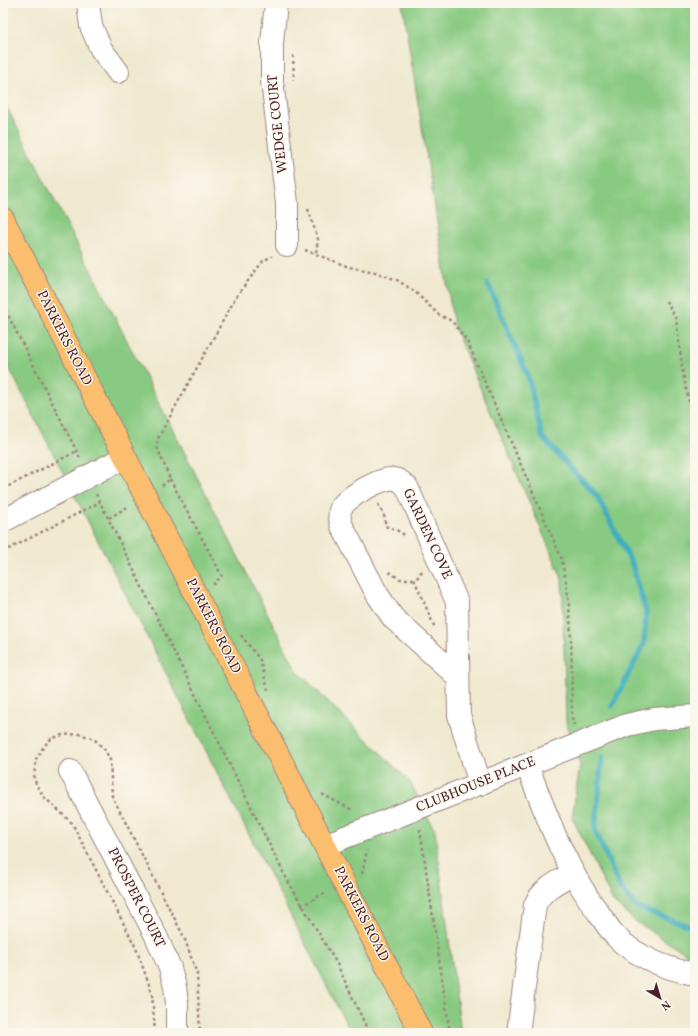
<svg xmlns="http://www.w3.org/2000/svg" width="698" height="1036" viewBox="0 0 698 1036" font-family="Vollkorn,serif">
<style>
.green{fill:#89ca82;stroke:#6a7456}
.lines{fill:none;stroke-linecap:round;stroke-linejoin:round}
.stream{stroke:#3faebb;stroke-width:5.5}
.minor-casing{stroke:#9d847e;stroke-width:24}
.major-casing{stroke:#9d847e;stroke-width:24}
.path{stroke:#9d847e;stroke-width:2.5;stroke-dasharray:3 3;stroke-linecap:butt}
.minor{stroke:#fff;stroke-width:22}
.major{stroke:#fabe6e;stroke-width:22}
.labels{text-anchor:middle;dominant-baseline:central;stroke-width:3;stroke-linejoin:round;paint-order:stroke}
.street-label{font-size:14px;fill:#4a1f2b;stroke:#fbf7ec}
</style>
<rect width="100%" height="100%" fill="#fbf7ec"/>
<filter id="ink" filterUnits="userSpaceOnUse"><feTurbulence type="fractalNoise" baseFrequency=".025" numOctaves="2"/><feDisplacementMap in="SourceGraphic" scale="8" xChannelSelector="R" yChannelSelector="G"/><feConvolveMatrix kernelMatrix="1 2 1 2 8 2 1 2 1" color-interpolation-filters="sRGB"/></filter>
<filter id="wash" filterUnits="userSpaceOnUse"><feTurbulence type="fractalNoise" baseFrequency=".012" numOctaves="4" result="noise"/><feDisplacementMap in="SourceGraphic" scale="16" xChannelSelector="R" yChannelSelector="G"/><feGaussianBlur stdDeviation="0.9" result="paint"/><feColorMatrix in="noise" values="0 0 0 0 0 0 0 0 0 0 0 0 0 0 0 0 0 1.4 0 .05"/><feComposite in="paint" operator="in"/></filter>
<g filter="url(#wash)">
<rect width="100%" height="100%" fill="#f0e9d0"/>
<g class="green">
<path d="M402,3H695V956L687,954L636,922L613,902L572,817L580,765L566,722L562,578L454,327Z"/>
<path d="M3,100L297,671L410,782L435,831L461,1033H351L3,356Z"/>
</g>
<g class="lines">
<g class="stream">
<path d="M488,284L528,376L542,437L597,496L632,564L646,612L644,644L612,706"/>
<path d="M602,758L595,830L620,887L636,907L695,928"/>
</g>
</g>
</g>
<g filter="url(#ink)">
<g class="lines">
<g class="minor-casing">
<g id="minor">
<path d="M88,3L91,26L101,49L118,72"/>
<path d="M276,3L272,43V81L287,203V245"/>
<path d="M3,521L125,457"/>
<path d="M457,676L393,618L377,594L342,526C340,520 338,514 341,508C346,497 382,477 394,479C399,479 404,484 407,487L457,602L459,715L480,784"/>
<path d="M527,765C547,817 566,870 600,915C608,927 616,939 628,947C648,961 671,970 695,974"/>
<path d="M70,771L156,936L170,968L175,987L177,1003V1033"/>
<path d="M325,845L627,725L654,719L695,716"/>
<path d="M518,1033L535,905C542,889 558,882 573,873"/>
</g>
</g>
<g class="major-casing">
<path id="major" d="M3,219L421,1033"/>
</g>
<g class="path">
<path d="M293,55L294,80"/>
<path d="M308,209L318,239L316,253"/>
<path d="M305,250L349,267L375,272L397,280L414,291L439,315L452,321L467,341L561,557C574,610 571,664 572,718L574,725"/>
<path d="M666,301L676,318L683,374L695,429"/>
<path d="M3,305L80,458"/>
<path d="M170,479L222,576L214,583L215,586"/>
<path d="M162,486L170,479L157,447V440L236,297L263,261L272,256"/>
<path d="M3,489L77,451"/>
<path d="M96,494L285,876L337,964L369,1033"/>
<path d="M378,504L385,518V526L395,529L406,536"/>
<path d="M109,518L129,506"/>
<path d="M3,552L100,502"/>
<path d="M422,571L418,577L414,579L435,628"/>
<path d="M389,572L400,579H414"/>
<path d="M241,635L260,660L268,690"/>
<path d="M322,794L354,811"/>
<path d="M420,829L450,1033"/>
<path d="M362,874L367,850"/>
<path d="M301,906L327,892"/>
<path d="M155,1033L152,993L136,948L72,823L44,797L37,786L34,778L36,759L44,746L51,739L62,735L80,734L94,739L105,750L110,760L112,796L184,937L197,974L200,1033"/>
</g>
<use href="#minor" class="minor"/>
<use href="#major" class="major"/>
</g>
</g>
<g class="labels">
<g class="street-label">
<text transform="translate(278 124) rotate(-96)">WEDGE COURT</text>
<text transform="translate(64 338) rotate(63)">PARKERS ROAD</text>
<text transform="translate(427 534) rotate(65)">GARDEN COVE</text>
<text transform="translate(213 626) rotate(63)">PARKERS ROAD</text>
<text transform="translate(476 785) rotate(-22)">CLUBHOUSE PLACE</text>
<text transform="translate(136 898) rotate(63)">PROSPER COURT</text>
<text transform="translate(361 914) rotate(63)">PARKERS ROAD</text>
</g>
</g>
<rect width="698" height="1036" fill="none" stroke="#fbf7ec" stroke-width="16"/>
<g transform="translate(660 998) rotate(142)" stroke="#fbf7ec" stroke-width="3" paint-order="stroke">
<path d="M0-3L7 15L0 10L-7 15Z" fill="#4a1f2b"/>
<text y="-6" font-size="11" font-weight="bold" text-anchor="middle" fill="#4a1f2b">N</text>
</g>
</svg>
